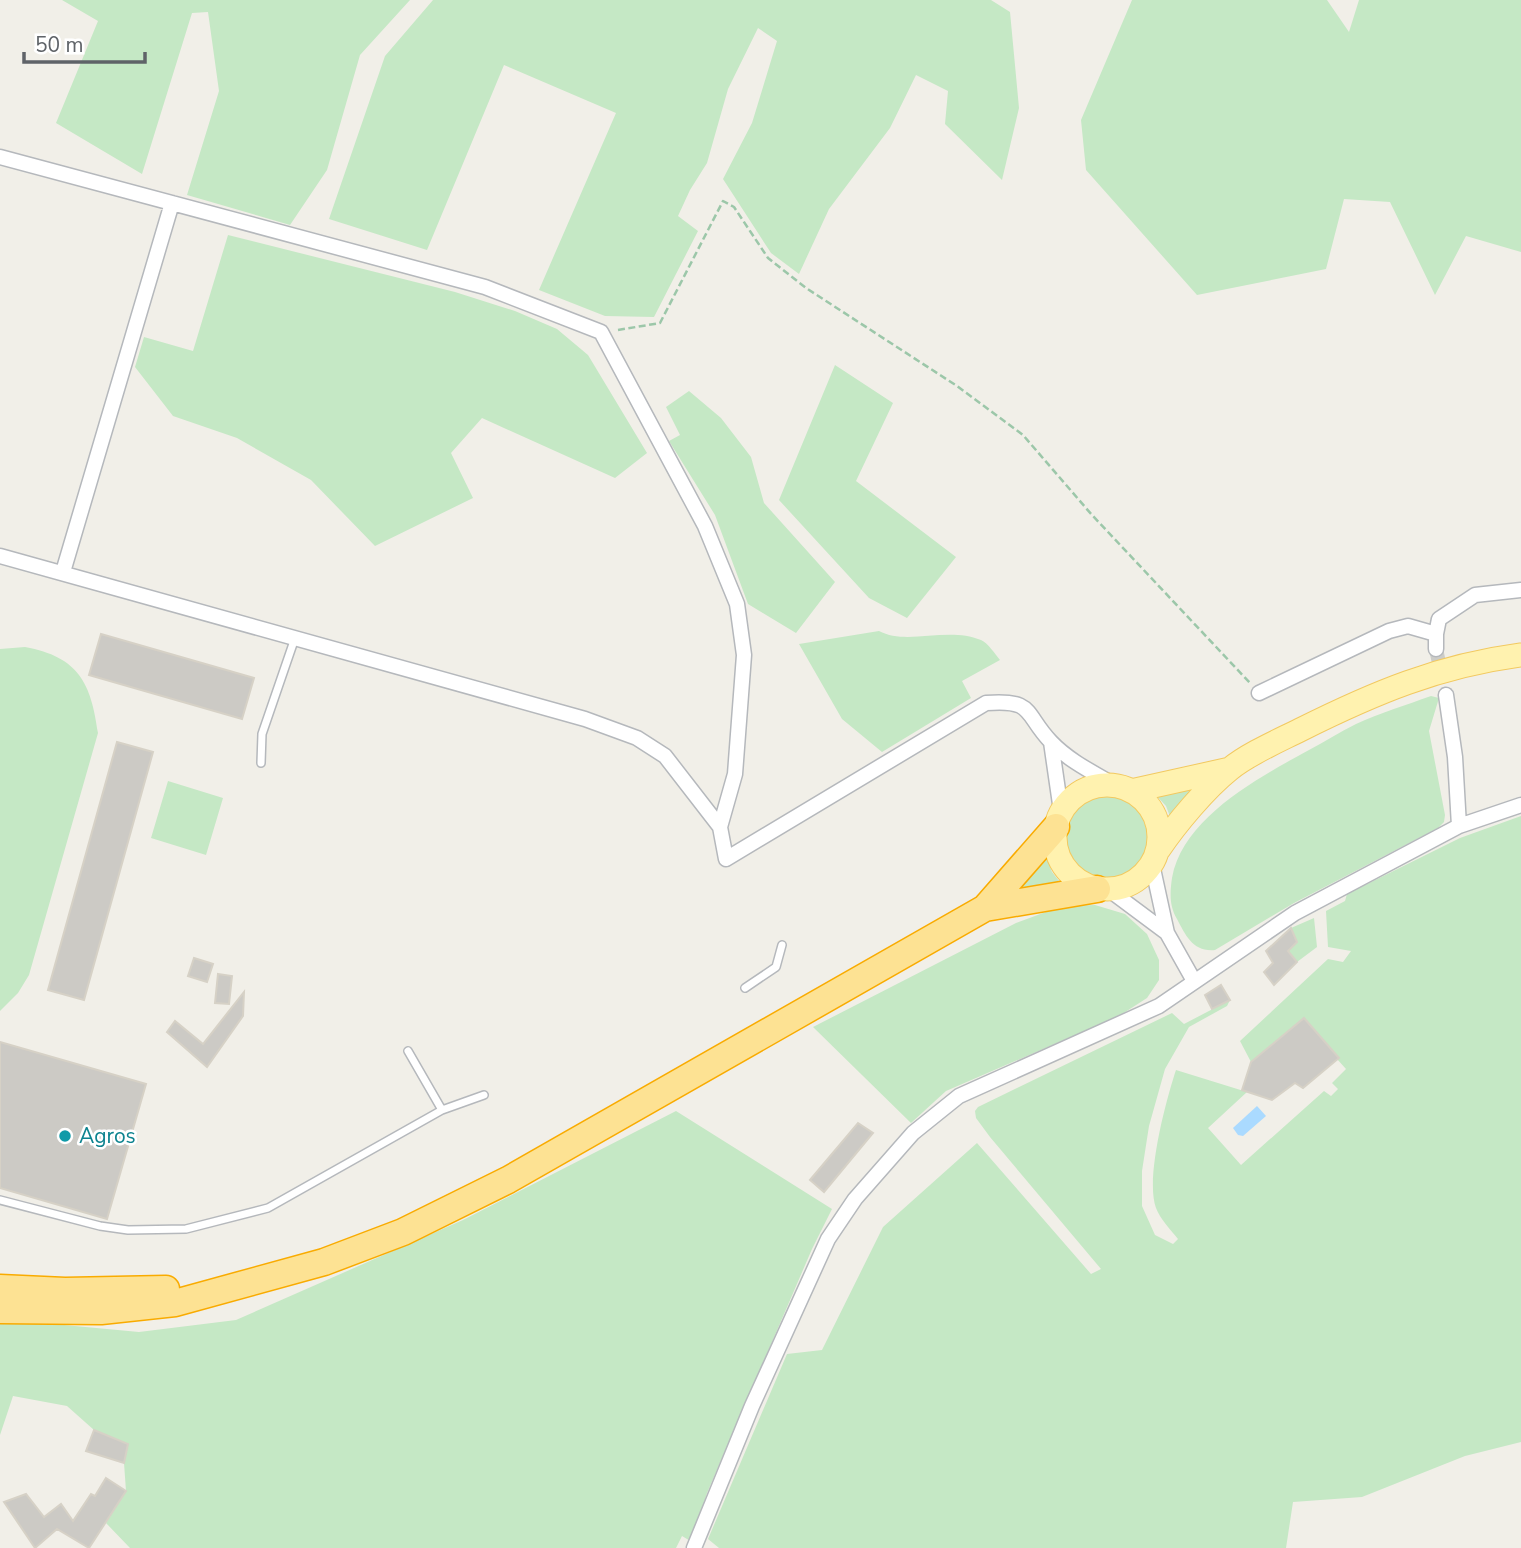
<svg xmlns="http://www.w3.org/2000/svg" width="1521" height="1548" font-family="'Nunito Sans',sans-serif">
<rect width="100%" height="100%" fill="#f1efe8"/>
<path fill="#c5e8c5" d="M 62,0 L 410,0 L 360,55 L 327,170 L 290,225 L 187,195 L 219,91 L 208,12 L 192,13 L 142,174 L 56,123 L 98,21 Z
M 433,0 L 991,0 L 1010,12 L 1019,108 L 1002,180 L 945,124 L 948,91 L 916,75 L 890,128 L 829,209 L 799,274 L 771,253 L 723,179 L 752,123 L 777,41 L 758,28 L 728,89 L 707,163 L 690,190 L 678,216 L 698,231 L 654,317 L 605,316 L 539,290 L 616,113 L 504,65 L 427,250 L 329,219 L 385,56 Z
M 1132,0 L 1327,0 L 1349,32 L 1359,0 L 1521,0 L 1521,252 L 1466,236 L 1435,295 L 1390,202 L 1344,199 L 1326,269 L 1197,295 L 1086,170 L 1081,120 Z
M 228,235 L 455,292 L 515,311 L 557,329 L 588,355 L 647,453 L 615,478 L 482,418 L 451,453 L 473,498 L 375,546 L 311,480 L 237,438 L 173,416 L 135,367 L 144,337 L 193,351 Z
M 835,365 L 893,403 L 856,481 L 956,557 L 907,618 L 869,598 L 779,500 Z
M 689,391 L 721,418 L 751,457 L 764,503 L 835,582 L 796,633 L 748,604 L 715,515 L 669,441 L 680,435 L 666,407 Z
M 879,631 C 907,646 947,626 981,640 C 988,643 995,654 1000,660 L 962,681 L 971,698 L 882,752 L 842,719 L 799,644 Z
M 25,647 C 79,657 91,683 98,733 L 29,975 L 18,993 L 0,1011 L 0,649 Z
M 1431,696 L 1439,698 L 1429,731 L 1445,815 L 1444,822 L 1438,828 L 1294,903 L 1215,950 C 1193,952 1186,936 1177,919 C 1169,906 1170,892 1172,878 C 1183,817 1260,777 1309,750 C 1324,742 1340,732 1356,724 C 1380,713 1406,705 1431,696 Z
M 168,781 L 223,798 L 206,855 L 151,838 Z
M 1205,781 L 1172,822 L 1166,806 L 1153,792 Z
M1065 837a41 41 0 1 1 82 0a41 41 0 1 1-82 0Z
M 1521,816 L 1521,1442 L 1465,1456 L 1362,1497 L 1293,1502 L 1286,1548 L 719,1548 L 708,1539 L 787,1354 L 822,1350 L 883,1227 L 977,1143 L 1091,1274 L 1101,1269 L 990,1137 L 976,1118 L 975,1111 L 978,1107 L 1172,1013 L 1184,1024 L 1230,1000 L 1227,1006 L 1189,1027 L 1165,1069 L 1149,1126 L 1142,1171 L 1142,1206 L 1155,1235 L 1173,1244 L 1178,1239 C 1171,1230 1160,1219 1156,1208 C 1145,1179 1166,1100 1176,1070 L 1247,1092 L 1208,1128 L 1241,1165 L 1324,1091 L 1331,1096 L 1338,1089 L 1332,1083 L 1346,1069 L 1337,1059 L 1338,1057 L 1304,1019 L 1251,1062 L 1240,1041 L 1328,959 L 1343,962 L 1351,951 L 1328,947 L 1326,911 L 1345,901 L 1347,894 L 1460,838 Z
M 1045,854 L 1052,872 L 1063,886 L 1006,903 Z
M 1095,905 L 1125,914 L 1147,934 L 1159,960 L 1159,980 L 1147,998 L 1119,1016 L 946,1091 L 911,1123 L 813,1027 L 1016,923 L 1062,906 Z
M 1314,918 L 1317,947 L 1297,962 L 1288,951 L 1297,942 L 1291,928 Z
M 676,1111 L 832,1209 L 812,1249 L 707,1493 L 692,1542 L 682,1536 L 676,1548 L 130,1548 L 106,1523 L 126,1491 L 124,1463 L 128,1444 L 94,1430 L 67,1406 L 13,1396 L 0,1435 L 0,1319 L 139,1332 L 236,1320 L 463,1220 Z"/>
<path fill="#aadaff" d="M 1257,1106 L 1266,1116 L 1243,1136 L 1238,1135 L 1233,1128 Z"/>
<path fill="#cccac5" stroke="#d6d1c6" stroke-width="2" d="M 101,634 L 254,678 L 242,719 L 89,675 Z
M 117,742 L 153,752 L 84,1000 L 48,990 Z
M 1291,928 L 1297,942 L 1288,951 L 1297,962 L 1274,985 L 1264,972 L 1273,963 L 1266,951 Z
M 194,958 L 213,964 L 207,982 L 188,976 Z
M 218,974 L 232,976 L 229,1004 L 215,1003 Z
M 1221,985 L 1230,1000 L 1212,1009 L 1205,995 Z
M 244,992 L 243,1016 L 207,1067 L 167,1032 L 175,1021 L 203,1044 Z
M 1304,1018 L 1339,1058 L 1303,1088 L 1295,1083 L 1272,1100 L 1242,1090 L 1251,1062 Z
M 0,1042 L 146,1084 L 107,1219 L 0,1188 Z
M 858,1123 L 873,1133 L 824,1192 L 810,1180 Z
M 94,1430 L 128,1444 L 124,1463 L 86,1451 Z
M 106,1478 L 126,1491 L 89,1548 L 57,1529 L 35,1548 L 4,1502 L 26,1494 L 44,1517 L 61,1504 L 73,1521 L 91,1494 L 95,1496 Z"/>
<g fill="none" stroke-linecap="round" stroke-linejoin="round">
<path stroke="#ccccc8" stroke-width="14" stroke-dasharray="14 7" stroke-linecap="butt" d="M 1436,649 L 1446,695"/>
<g stroke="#b5b8bc" stroke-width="10">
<path id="lane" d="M 261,763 L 262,734 L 295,638
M 745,988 L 776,967 L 782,945
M 408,1051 L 442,1110
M 0,1200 L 100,1226 L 128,1230 L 186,1229 L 268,1208 L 442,1110 L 484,1095"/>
</g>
<g stroke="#b5b8bc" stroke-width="17">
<path id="street" d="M 0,157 L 485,287 L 601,332 L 705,526 L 737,604 L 744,655 L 735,774 L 720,827
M 0,556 L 585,719 L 637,738 L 665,756 L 720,827 L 726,859 L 986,703 C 1035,699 1024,714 1051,742 C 1069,761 1094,773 1116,786
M 63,572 L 172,203
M 1436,649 L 1436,634 L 1439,619 L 1475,595 L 1521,590
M 1259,693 L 1389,631 L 1408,626 L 1436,634
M 1446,695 L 1455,757 L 1459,826
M 1051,742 L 1061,811
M 1152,864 L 1167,933 L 1194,981
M 1108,889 L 1167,933
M 694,1548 L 752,1406 L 828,1239 L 855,1199 L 913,1133 L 959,1096 L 1159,1006 L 1295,913 L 1459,826 L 1521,805"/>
</g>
<g stroke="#f2c960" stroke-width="25">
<path id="primary" d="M1055 837a52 52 0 1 1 104 0a52 52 0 1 1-104 0Z
M 1131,791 L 1230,769
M 1159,849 C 1176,824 1205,789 1230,769 C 1248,754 1278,741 1300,730 C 1374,693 1438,666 1521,655"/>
</g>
<g stroke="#f9ab00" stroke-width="29">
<path id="highway" d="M 985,908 L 1097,889
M 0,1288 L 65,1291 L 166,1289
M 0,1310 L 101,1311 L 175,1303 L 324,1262 L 403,1232 L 508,1180 L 985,908 L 1056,827"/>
</g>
<path stroke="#9cc7a9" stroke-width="2.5" stroke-dasharray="7 3.5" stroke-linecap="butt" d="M 618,330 L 660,323 L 723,201 L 734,207 L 768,258 L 806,288 L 957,386 L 1023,435 L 1092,515 L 1250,683"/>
<use href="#lane" stroke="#fff" stroke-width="7"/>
<use href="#street" stroke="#fff" stroke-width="14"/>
<use href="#primary" stroke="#fff2af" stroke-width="23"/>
<use href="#highway" stroke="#fde293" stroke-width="26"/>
</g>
<circle fill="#0f9aa8" stroke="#fff" stroke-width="2.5" cx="65" cy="1136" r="7"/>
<g text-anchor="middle" stroke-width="5" stroke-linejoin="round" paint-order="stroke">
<g font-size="21" fill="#0d838f" stroke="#fff" text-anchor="start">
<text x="79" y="1143">Agros</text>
</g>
</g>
<path d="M24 52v10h121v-10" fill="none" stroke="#5f6368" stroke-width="3.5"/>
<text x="35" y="52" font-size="21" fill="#5f6368" stroke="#ffffff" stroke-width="5" paint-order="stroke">50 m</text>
</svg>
